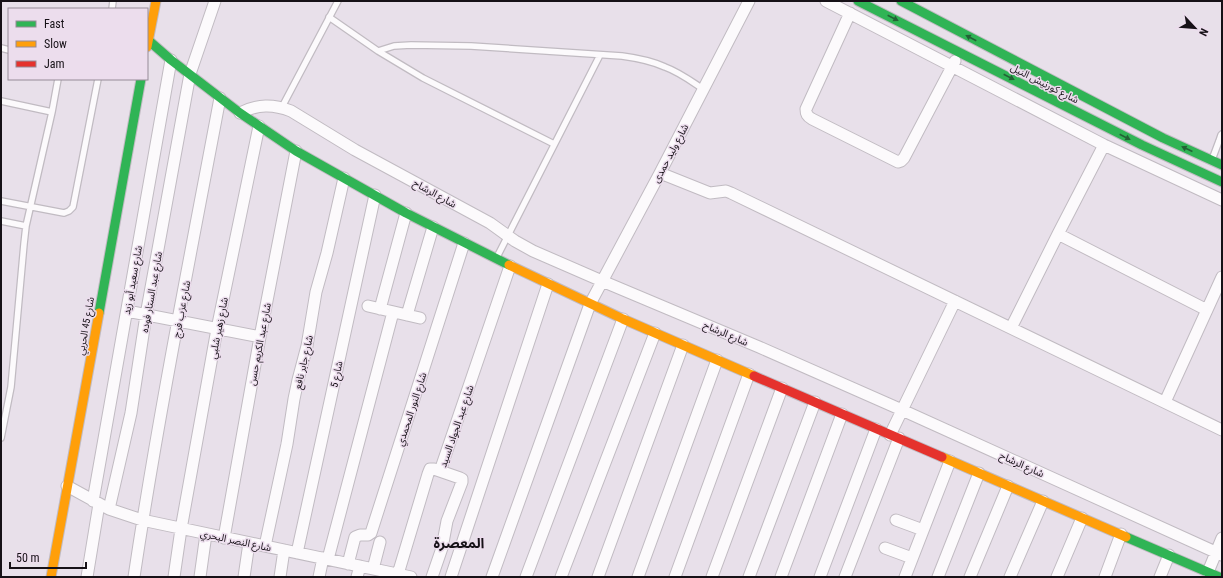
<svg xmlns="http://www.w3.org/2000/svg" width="1223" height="578" font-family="'Roboto Condensed','Noto Sans Arabic',sans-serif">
<rect width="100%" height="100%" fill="#e8e0ea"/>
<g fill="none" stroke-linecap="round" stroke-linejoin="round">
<g stroke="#c1bbc2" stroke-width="8">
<path id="lane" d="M 112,9 L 113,1
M 329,17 L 378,51 L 423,78 L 554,144
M 1,48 L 9,50
M 378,51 L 394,46 L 411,45 L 471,46 L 622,56 C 637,58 652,61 665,67 C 679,72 691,81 703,89
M 1,101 L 52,112
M 282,107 L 338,1
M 1213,157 L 1219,141 L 1221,135 L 1222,134
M 1,201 L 64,213 L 69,211 L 73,207 L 98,79
M 1,221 L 26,226 L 52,112 L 58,79
M 497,257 L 600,55
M 1,438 L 11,387 L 24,244 L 26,226"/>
</g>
<g stroke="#c1bbc2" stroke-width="13">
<path id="street" d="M 826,1 L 1104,145 L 1222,200
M 850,13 L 806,109 C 806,114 807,116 812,119 L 898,162 L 901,161 L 904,158 L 955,61
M 240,113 C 258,104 273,104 291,111 L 355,150 L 490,223 L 515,241 L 533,251 L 602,281 L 759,347 L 902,410 L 1222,555
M 660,173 L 710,193 L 726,191 L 731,193 L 1222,430
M 1058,234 L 1207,310
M 368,306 L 420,318
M 380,309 L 406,213
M 127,311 L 260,337
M 407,315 L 433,227
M 1011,328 L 1058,234 L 1104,145
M 1165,402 L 1222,277
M 890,435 L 955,301
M 440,471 L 510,266
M 67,486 L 109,509 L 142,520 L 411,577
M 93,501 L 171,60
M 109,509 L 131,413 L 146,315 L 190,74 L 215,1
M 896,520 L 923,530
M 224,538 L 260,337 L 296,151
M 265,546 L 287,444 L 294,399 L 298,380 L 307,346 L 316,292 L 327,253 L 344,178
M 885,548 L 912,558
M 297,553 L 375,195
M 328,559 L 393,312
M 348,564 L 355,537 L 360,535 L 368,535 L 371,533 L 464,243
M 373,569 L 380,542
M 1208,572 L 1222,538
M 398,574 L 428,474 L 430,469 L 434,469 L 460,478 L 462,479 L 462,482 L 447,521 L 442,548 L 432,577
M 87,577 L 99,504
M 134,577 C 158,417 190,257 220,98
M 174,577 L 181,529 L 217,329 L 259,126
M 200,577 L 206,534
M 244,577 L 249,543
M 280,577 L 284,550
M 319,577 L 323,558
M 357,577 L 360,566
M 451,577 L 548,284
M 492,577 L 590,304 L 660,173 L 749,1
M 526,577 L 623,319
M 561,577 L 655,333
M 598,577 L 683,345
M 638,577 L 717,360
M 675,577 L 749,374
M 712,577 L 782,388
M 749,577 L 815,402
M 781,577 L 842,414
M 820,577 L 876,429
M 845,577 L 899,438
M 905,577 L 950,461
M 938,577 L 979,473
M 970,577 L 1008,486
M 1010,577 L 1043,501
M 1057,577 L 1082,518
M 1105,577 L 1121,534
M 1160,577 L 1169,555"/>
</g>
<g stroke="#c1bbc2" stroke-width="11">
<path id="fast" d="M 858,1 L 1142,145 L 1222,182
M 901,1 L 1163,138 L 1222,165
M 148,40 L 171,60 L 240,113 L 296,151 L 406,213 L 509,265
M 99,313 L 141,79
M 1126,537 L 1219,577"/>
</g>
<g stroke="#c1bbc2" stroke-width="11">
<path id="slow" d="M 147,47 L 156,1
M 509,265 L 623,319 L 754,376
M 942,457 L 1126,537
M 51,577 L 99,313"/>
</g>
<g stroke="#c1bbc2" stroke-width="11">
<path id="jam" d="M 754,376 L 942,457"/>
</g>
<use href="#lane" stroke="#fcfafc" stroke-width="5.5"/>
<use href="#street" stroke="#fcfafc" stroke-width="11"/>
<use href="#fast" stroke="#30b455" stroke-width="9"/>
<use href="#slow" stroke="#ff9f0a" stroke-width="9"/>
<use href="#jam" stroke="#e5322d" stroke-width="9"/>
</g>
<defs><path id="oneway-solid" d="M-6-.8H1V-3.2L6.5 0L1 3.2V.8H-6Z"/></defs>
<g fill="#236236">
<use href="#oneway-solid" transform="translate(893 18) rotate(27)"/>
<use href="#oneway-solid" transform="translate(971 38) rotate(-152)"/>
<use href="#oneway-solid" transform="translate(1009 77) rotate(27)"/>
<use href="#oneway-solid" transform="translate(1125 137) rotate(27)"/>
<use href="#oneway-solid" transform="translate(1187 149) rotate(-155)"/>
</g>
<g text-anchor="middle" stroke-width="3" stroke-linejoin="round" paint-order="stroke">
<g font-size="10" fill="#161117" stroke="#ecdded">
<text transform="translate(1045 83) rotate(27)" y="4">شارع كورنيش النيل</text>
<text transform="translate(670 153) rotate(-62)" y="4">شارع وليد حمدى</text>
<text transform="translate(435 193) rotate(29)" y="4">شارع الرشاح</text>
<text transform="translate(132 280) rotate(-80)" y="4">شارع سعيد أبو زيد</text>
<text transform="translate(151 292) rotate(-80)" y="4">شارع عبد الستار فوده</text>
<text transform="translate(181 309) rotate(-79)" y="4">شارع عزب فرج</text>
<text transform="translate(85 326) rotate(-80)" y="4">شارع 45 الحربي</text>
<text transform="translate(218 328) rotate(-79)" y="4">شارع زهير شلبي</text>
<text transform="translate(726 333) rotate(23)" y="4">شارع الرشاح</text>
<text transform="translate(259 344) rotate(-79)" y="4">شارع عبد الكريم حسن</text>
<text transform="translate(303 362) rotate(-77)" y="4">شارع جابر نافع</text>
<text transform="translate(336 374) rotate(-78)" y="4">شارع 5</text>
<text transform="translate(411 409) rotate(-72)" y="4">شارع النور المحمدي</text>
<text transform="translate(456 426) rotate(-71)" y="4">شارع عبد الجواد السيد</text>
<text transform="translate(1022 464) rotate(24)" y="4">شارع الرشاح</text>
<text transform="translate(236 540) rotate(12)" y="4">شارع النصر البحري</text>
</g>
<g font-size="14" font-weight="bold" fill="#161117" stroke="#ecdded">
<text x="459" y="548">المعصرة</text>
</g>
</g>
<rect width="1223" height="578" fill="none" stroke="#161117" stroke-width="4"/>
<rect x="8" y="8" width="140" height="72" fill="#ecdded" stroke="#968b97"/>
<rect x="16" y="21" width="20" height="6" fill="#30b455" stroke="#968b97"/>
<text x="44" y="28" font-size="12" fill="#161117">Fast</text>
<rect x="16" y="41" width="20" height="6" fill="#ff9f0a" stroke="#968b97"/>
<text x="44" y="48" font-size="12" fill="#161117">Slow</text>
<rect x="16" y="61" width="20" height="6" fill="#e5322d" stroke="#968b97"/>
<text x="44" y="68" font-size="12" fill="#161117">Jam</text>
<g transform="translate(1195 28) rotate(116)" stroke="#ecdded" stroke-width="3" paint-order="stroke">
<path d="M0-3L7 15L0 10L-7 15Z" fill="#161117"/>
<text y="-6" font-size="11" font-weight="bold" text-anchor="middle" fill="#161117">N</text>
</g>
<path d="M10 562v6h76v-6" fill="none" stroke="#161117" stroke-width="2"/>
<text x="16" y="562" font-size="12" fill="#161117" stroke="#ecdded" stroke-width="3" paint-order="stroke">50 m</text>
</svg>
